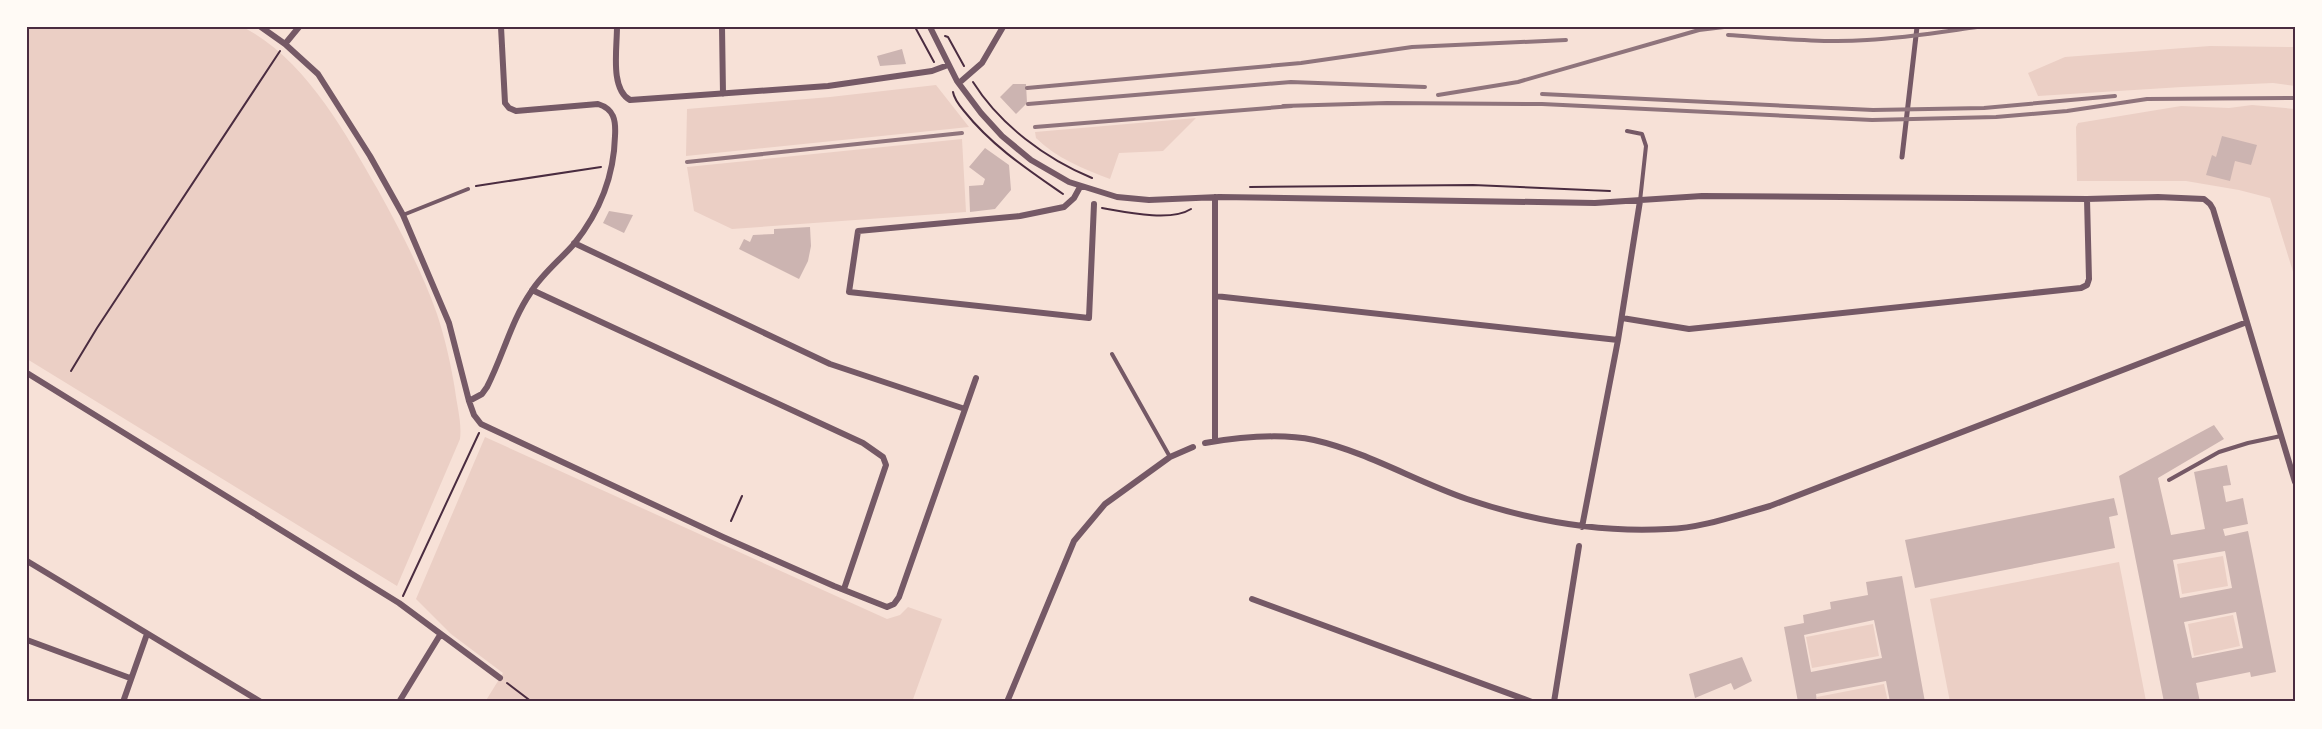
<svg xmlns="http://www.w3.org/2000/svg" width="2322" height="729" font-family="Barlow,sans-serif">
<rect width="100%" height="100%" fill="#f7e1d7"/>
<path fill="#ebcfc5" d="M 243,27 C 306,60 344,131 378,190 C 400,230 422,271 437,314 C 445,338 451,365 455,390 C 457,406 462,423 460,439 L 397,586 L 27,359 L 27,28 Z
M 2210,46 L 2295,47 L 2295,86 L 2273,83 L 2182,87 L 2038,96 L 2028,73 L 2065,57 Z
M 936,85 L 969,127 L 686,156 L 687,109 L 830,97 Z
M 2252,105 L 2295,109 L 2295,278 L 2270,198 L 2239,190 L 2186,181 L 2077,181 L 2076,127 L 2078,123 L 2181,106 L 2229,108 Z
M 1196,118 L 1163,151 L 1119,153 L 1110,179 C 1084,169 1056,158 1036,138 L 1035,132 Z
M 962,139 L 966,212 L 732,229 L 694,211 L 687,167 Z
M 485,437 L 887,619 L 900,615 L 908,607 L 942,619 L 912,702 L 485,702 L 503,673 L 451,634 L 416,599 Z
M 2223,556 L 2228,586 L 2182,594 L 2177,564 Z
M 2119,562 L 2146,701 L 1950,702 L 1930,599 Z
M 2233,615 L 2240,646 L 2194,656 L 2188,624 Z
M 1873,624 L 1879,656 L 1812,668 L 1806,637 Z
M 1884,684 L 1888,702 L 1818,702 L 1817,697 Z"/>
<path fill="#ccb4b1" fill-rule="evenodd" d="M 902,49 L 906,64 L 880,66 L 877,56 Z
M 1013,84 L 1026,84 L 1027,103 L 1016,114 L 1000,97 Z
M 2222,136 L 2257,145 L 2251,165 L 2235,161 L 2230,181 L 2206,175 L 2212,155 L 2216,157 Z
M 985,148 L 1009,165 L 1011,190 L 995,209 L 970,212 L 969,186 L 983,185 L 985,179 L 969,167 Z
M 609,211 L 633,215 L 624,233 L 603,223 Z
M 810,227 L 811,246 L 808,261 L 799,279 L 739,249 L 744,239 L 750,242 L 753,235 L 774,234 L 774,229 Z
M 2214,425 L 2224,439 L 2158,478 L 2171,535 L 2205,529 L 2194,472 L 2227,465 L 2231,485 L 2223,486 L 2226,502 L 2243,498 L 2248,524 L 2223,529 L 2225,536 L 2248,531 L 2276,672 L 2251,677 L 2250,672 L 2196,683 L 2200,702 L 2164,702 L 2119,476 ZM 2225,551 L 2232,588 L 2180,598 L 2173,560 ZM 2236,612 L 2243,648 L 2192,658 L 2184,622 Z
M 2114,498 L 2118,515 L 2109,517 L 2115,548 L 1915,588 L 1905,540 Z
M 1902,576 L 1925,702 L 1890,702 L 1886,681 L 1816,694 L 1817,702 L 1798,702 L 1784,627 L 1804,623 L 1803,615 L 1831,609 L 1830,602 L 1868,595 L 1866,582 ZM 1874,620 L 1882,658 L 1811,672 L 1804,635 Z
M 1742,657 L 1752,681 L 1734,690 L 1731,683 L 1695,698 L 1689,674 Z"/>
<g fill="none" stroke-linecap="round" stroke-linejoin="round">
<path stroke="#4a2c40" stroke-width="2" d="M 915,27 L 934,62
M 945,36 L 948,37 L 964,66
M 973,82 C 1000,125 1046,159 1092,178
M 953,92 C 954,99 959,105 964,111 C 992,146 1027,169 1063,194
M 476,186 L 601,167
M 1250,187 L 1473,185 L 1610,191
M 1102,208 C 1125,212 1171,222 1191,209
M 71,371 L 97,328 L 280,51
M 731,521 L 742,496
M 403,596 L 479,433
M 507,683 L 532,702"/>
<path stroke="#755966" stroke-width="4" d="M 1627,131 L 1642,134 L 1646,146 L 1640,201
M 403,215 L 468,189
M 1112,354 L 1170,457
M 2169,480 L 2219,452 L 2248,443 L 2281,436"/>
<path stroke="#755966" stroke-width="5" d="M 1902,157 L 1917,27"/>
<path stroke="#755966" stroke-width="6" d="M 261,27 L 285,44 L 318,74 L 370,156 L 403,215 L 449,323 L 469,401 L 474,415 L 481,424 L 723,537 L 834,586 L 887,607 L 894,604 L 899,597 L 976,378
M 617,27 C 617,49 610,89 630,100 L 828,86 L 932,71 L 948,65
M 722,27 L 723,94
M 930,27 L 957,81 L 981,113 L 1002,136 L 1031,160 L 1069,182 L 1117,197 L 1149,200 L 1219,197 L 1595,203 L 1702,196 L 2087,199 L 2158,197 L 2204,199 L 2210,204 L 2213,209 L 2295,482
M 285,44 L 299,27
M 959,83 L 982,63 L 1003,27
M 1080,187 L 1074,198 L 1064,207 L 1020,216 L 858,231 L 849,292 L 1089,318 L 1094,204
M 1215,197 L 1215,441
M 574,243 L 830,364 L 965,409
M 532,290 L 863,443 L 883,457 L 886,465 L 844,589
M 1215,296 L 1618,340
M 1622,318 L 1689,329 L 2081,288 L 2087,285 L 2089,279 L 2087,199
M 27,373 L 399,603 L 500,678
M 469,401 L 482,394 L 487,387 C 503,356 511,321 531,292 C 542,274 560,260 574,244 C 599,213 614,176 615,136 C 616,120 614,109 598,104 L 516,111 L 509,108 L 505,103 L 501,27
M 1205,443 C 1240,437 1280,433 1314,440 C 1367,452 1415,481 1467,499 C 1532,521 1599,533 1668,529 C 1702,528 1737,515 1770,506 L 2247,322
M 1582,527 L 1618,340 L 1640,201
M 27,561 L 261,702
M 1252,599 L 1532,702
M 27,640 L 130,678
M 123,702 L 147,634
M 399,702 L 440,635
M 1007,702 L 1074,541 L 1105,504 L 1170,457 L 1193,447
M 1554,702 L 1579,546"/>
<path stroke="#8f747c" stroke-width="4" d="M 1728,35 C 1774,38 1821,43 1867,40 C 1904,38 1941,32 1977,27
M 1027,88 L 1301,63 L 1412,47 L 1566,40
M 1542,94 L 1873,110 L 1984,108 L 2115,96
M 1438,95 L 1518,82 L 1699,30 L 1724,27
M 1028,104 L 1291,82 L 1425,87
M 1283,106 L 1387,103 L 1542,104 L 1872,120 L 1996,117 L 2067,111 L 2147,99 L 2295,98
M 1035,127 L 1292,106
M 687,162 L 962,133"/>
</g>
<rect width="2322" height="729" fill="none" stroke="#fffaf5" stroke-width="57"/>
<rect x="28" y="28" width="2266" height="672" fill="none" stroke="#4a2c40" stroke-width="2"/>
</svg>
